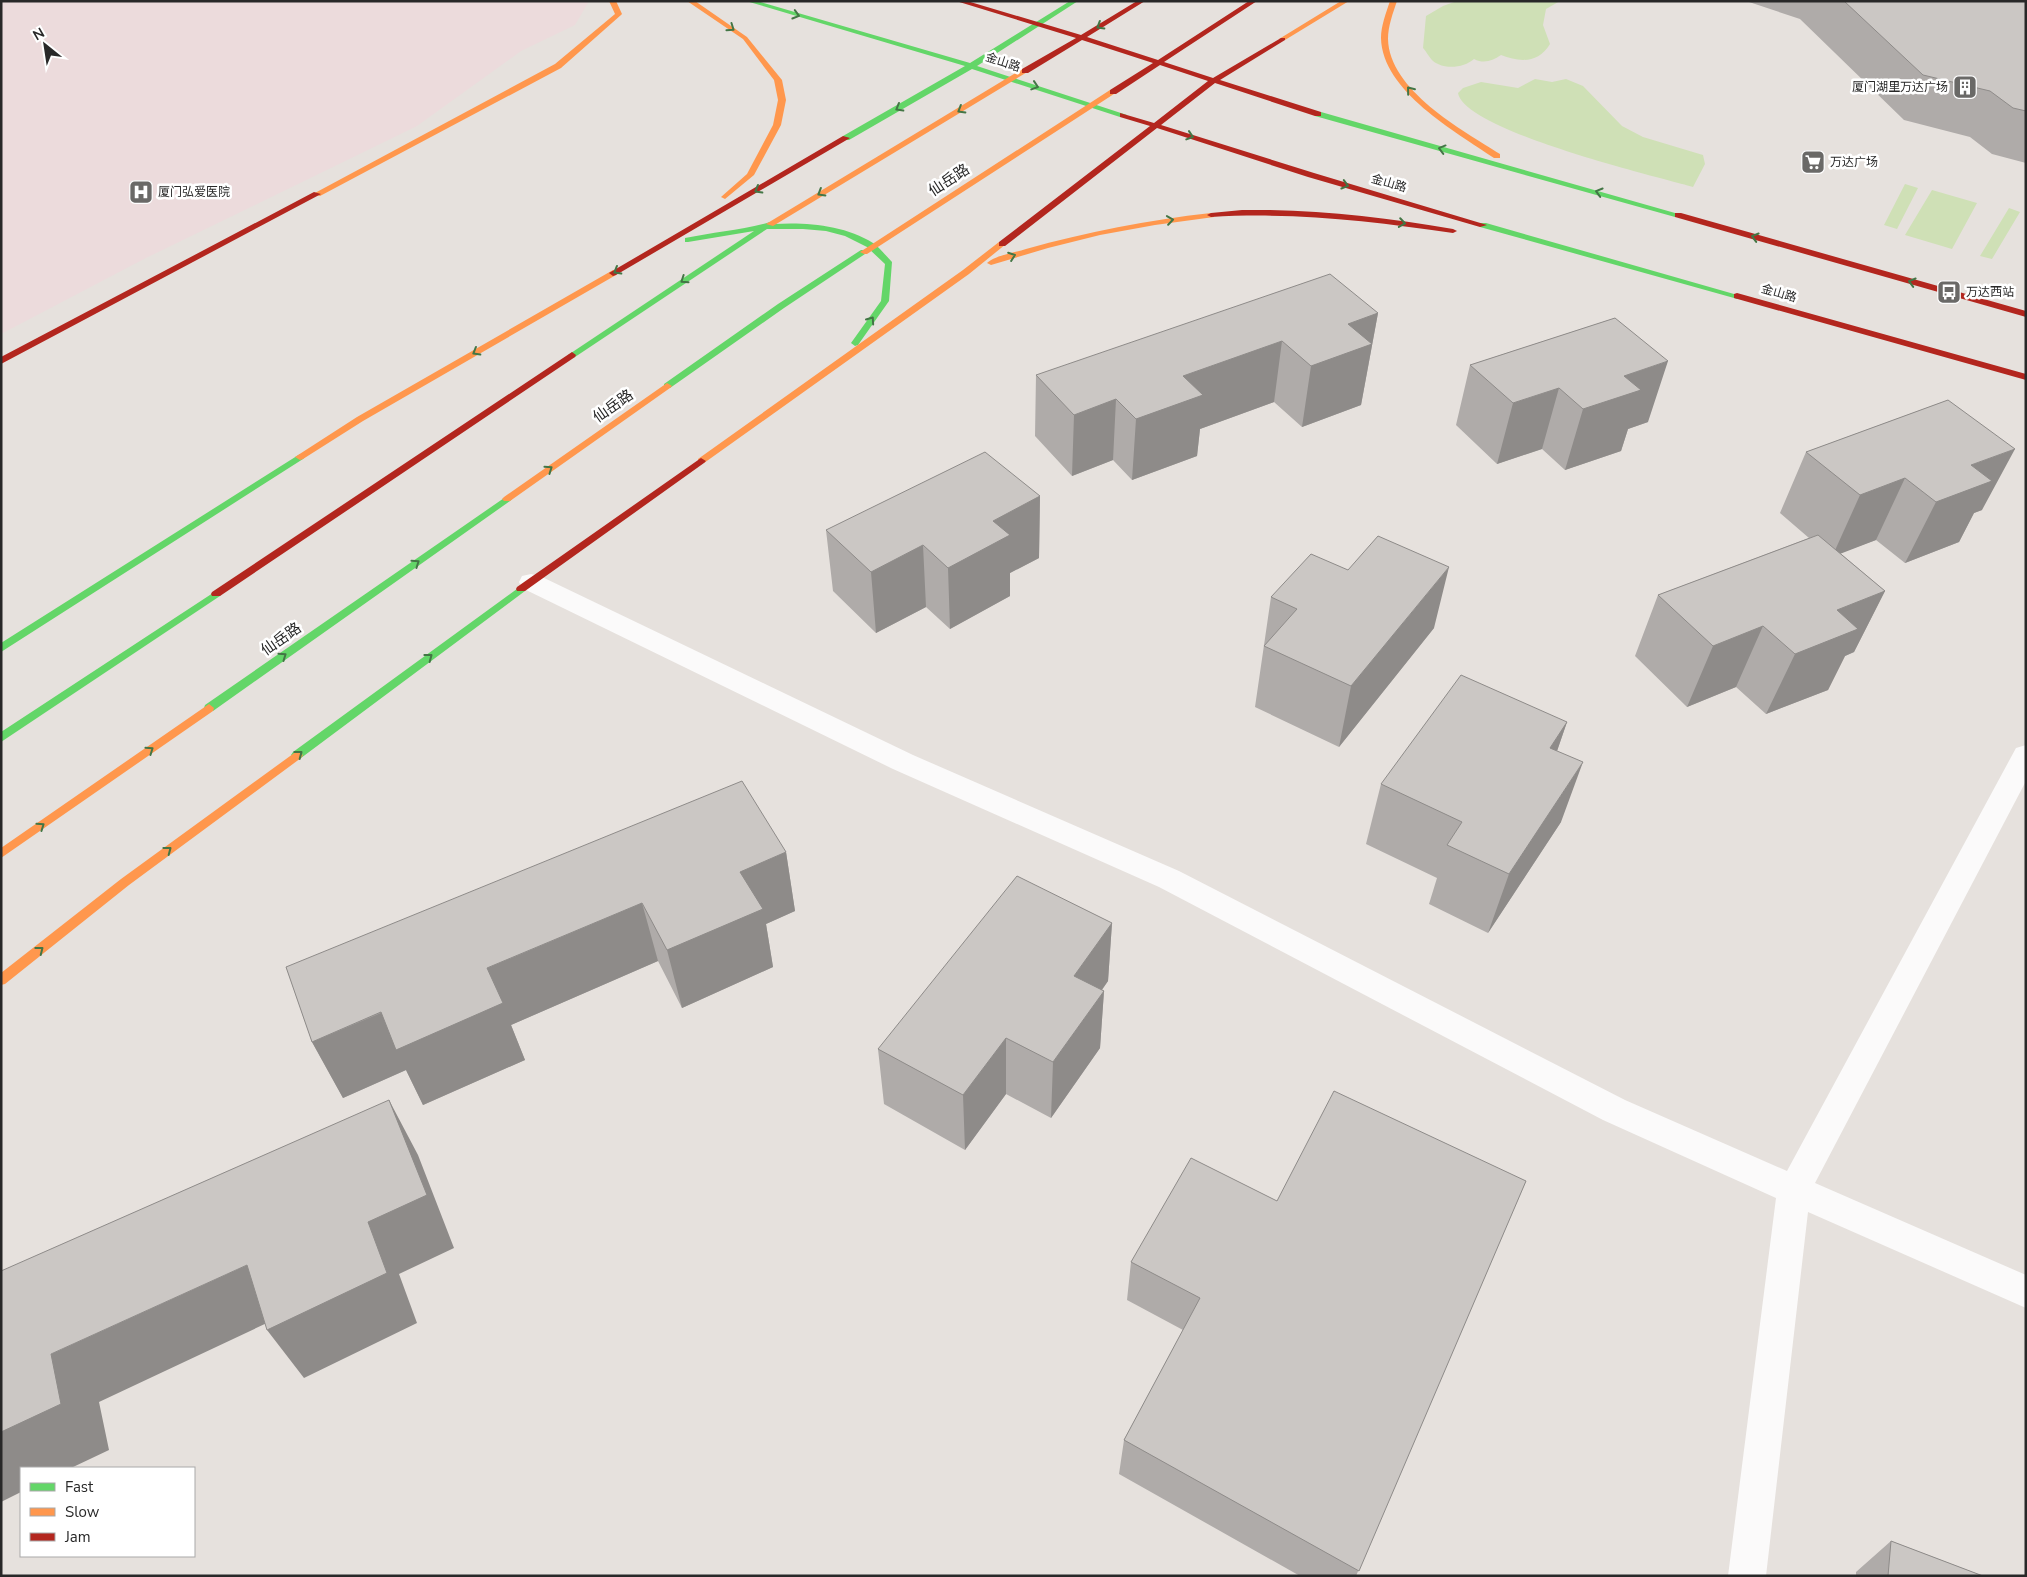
<svg xmlns="http://www.w3.org/2000/svg" width="2027" height="1577" font-family="'Nunito Sans','Noto Sans SC',sans-serif">
<rect width="100%" height="100%" fill="#e6e1dd"/>
<path fill="#ecdbdc" d="M 1,1 L 589,1 L 575,25 L 521,51 L 417,126 L 144,259 L 1,334 Z"/>
<path fill="#cfe0b6" d="M 1457,1 L 1560,1 L 1546,9 L 1543,25 L 1550,44 C 1538,64 1519,62 1501,55 C 1492,61 1484,64 1474,59 C 1464,68 1444,70 1433,61 C 1429,57 1426,51 1423,48 L 1426,16 L 1443,6 Z
M 1535,79 L 1552,82 L 1566,79 L 1583,86 L 1622,126 L 1643,137 L 1703,155 L 1705,164 L 1693,187 C 1654,176 1465,131 1458,93 L 1463,88 L 1481,82 L 1518,88 Z
M 1905,184 L 1918,188 L 1897,229 L 1884,225 Z
M 1932,190 L 1977,203 L 1952,249 L 1905,235 Z
M 2009,208 L 2020,212 L 1992,259 L 1980,256 Z"/>
<g fill="none" stroke-linecap="round" stroke-linejoin="round">
<path fill="#fbfafa" fill-rule="evenodd" d="M 531,574 L 540,576 L 913,755 L 1179,871 L 1625,1100 L 1787,1171 L 2016,748 L 2026,745 L 2026,781 L 1815,1183 L 2026,1275 L 2026,1308 L 1808,1212 L 1766,1576 L 1728,1576 L 1776,1198 L 1603,1120 L 1159,887 L 893,769 L 522,588 L 519,582 L 522,576 Z"/>
<path fill="#63d668" fill-rule="evenodd" d="M 746,1 L 757,1 L 970,63 L 1070,1 L 1078,1 L 977,66 L 1127,115 L 1120,117 L 972,69 L 849,140 L 843,140 L 843,136 L 965,66 Z
M 1315,112 L 1321,112 L 1682,215 L 1675,217 L 1315,116 Z
M 770,222 L 774,224 C 806,222 845,225 873,243 C 880,248 886,256 892,262 L 889,301 L 858,345 L 855,346 L 851,343 L 881,301 L 885,264 L 867,247 L 845,236 L 826,231 L 803,229 L 767,229 L 575,357 L 572,358 L 568,355 L 754,231 L 688,242 L 685,242 L 685,238 C 713,232 743,230 770,222 Z
M 1480,223 L 1486,223 L 1741,296 L 1737,299 L 1734,298 L 1480,227 Z
M 861,250 L 864,250 L 868,252 L 784,308 L 670,388 L 664,388 L 664,384 L 778,304 Z
M 300,454 L 305,457 L 303,459 L 1,652 L 1,643 Z
M 507,496 L 512,499 L 510,501 L 213,711 L 205,711 L 204,708 L 205,705 Z
M 521,586 L 525,587 L 526,589 L 525,591 L 301,758 L 293,758 L 291,755 L 293,752 Z
M 216,591 L 220,592 L 221,594 L 220,596 L 1,742 L 1,732 Z"/>
<path fill="#ff974d" fill-rule="evenodd" d="M 609,1 L 616,1 L 622,14 L 621,15 L 561,68 L 320,196 L 313,194 L 555,64 L 615,14 Z
M 687,1 L 695,1 L 747,37 L 782,80 L 786,100 L 781,125 L 754,175 L 725,199 L 721,197 L 747,174 L 773,125 L 778,100 L 774,80 L 743,39 Z
M 1341,1 L 1349,1 L 1285,40 L 1279,39 Z
M 1390,1 L 1397,1 C 1393,13 1388,26 1388,39 C 1389,90 1462,130 1500,154 L 1500,158 L 1494,158 C 1456,132 1382,91 1381,38 C 1381,26 1386,13 1390,1 Z
M 1022,69 L 1029,71 L 773,226 L 766,224 Z
M 1110,90 L 1117,92 L 867,254 L 864,254 L 860,252 Z
M 1211,213 L 1214,213 L 1214,217 L 1155,225 L 1100,235 L 1048,248 L 991,265 L 987,263 C 996,255 1014,253 1026,249 C 1087,232 1148,220 1211,213 Z
M 999,242 L 1006,244 L 969,274 L 704,463 L 698,463 L 698,459 L 963,270 Z
M 613,270 L 617,273 L 616,275 L 363,421 L 303,459 L 300,460 L 295,457 L 357,417 Z
M 667,383 L 672,386 L 670,388 L 510,501 L 504,501 L 502,499 L 504,497 Z
M 209,704 L 214,708 L 213,711 L 1,858 L 1,848 Z
M 297,751 L 303,755 L 301,758 L 129,885 L 5,984 L 1,985 L 1,973 L 121,879 Z"/>
<path fill="#b3261e" fill-rule="evenodd" d="M 956,1 L 967,1 L 1081,35 L 1137,1 L 1145,1 L 1087,37 L 1158,60 L 1249,1 L 1257,1 L 1164,62 L 1213,78 L 1281,38 L 1285,38 L 1285,40 L 1220,80 L 1321,112 L 1321,116 L 1315,116 L 1215,83 L 1161,125 L 1314,173 L 1487,225 L 1480,227 L 1308,177 L 1157,128 L 1005,246 L 999,246 L 999,242 L 1150,126 L 1120,117 L 1120,113 L 1154,123 L 1208,81 L 1160,65 L 1116,94 L 1110,94 L 1110,90 L 1153,63 L 1082,40 L 1028,73 L 1022,73 L 1022,69 L 1076,38 Z
M 843,136 L 850,138 L 616,275 L 613,276 L 609,273 Z
M 314,192 L 321,194 L 1,364 L 1,357 Z
M 1242,210 C 1313,209 1383,217 1453,229 L 1457,231 L 1453,233 C 1372,221 1293,212 1211,217 L 1207,215 L 1211,213 Z
M 1675,213 L 1681,213 L 2026,311 L 2026,317 L 1675,217 Z
M 1737,293 L 2026,374 L 2026,380 L 1734,298 L 1734,294 Z
M 572,352 L 576,355 L 575,357 L 220,596 L 212,596 L 211,594 L 212,592 Z
M 701,458 L 706,461 L 704,463 L 525,591 L 517,591 L 516,589 L 517,587 Z"/>
</g>
<path fill="#afaba9" d="M 1746,1 L 2026,1 L 2026,163 L 1992,154 L 1970,137 L 1904,120 L 1800,19 Z
M 1378,313 L 1361,405 L 1302,427 L 1274,402 L 1200,429 L 1197,456 L 1132,480 L 1113,460 L 1072,476 L 1035,436 L 1036,375 Z
M 1615,318 L 1648,422 L 1628,429 L 1621,451 L 1565,470 L 1542,449 L 1497,464 L 1456,425 L 1470,365 Z
M 1948,400 L 1982,510 L 1974,513 L 1959,542 L 1905,563 L 1876,540 L 1840,553 L 1885,591 L 1854,652 L 1845,656 L 1828,690 L 1766,714 L 1736,687 L 1687,707 L 1635,656 L 1658,595 L 1809,538 L 1780,513 L 1806,452 Z
M 1040,496 L 1039,558 L 1010,573 L 1010,596 L 950,629 L 926,607 L 876,633 L 833,591 L 826,530 Z
M 1271,597 L 1434,628 L 1339,747 L 1255,707 Z
M 1567,722 L 1557,751 L 1561,822 L 1488,933 L 1429,904 L 1437,878 L 1366,844 L 1381,784 Z
M 786,852 L 795,911 L 766,924 L 773,967 L 682,1008 L 658,961 L 511,1025 L 525,1060 L 423,1105 L 406,1070 L 343,1098 L 312,1042 L 286,967 Z
M 1112,923 L 1108,981 L 1102,990 L 1104,991 L 1100,1048 L 1051,1118 L 1006,1094 L 965,1150 L 884,1104 L 878,1049 Z
M 1526,1181 L 1356,1576 L 1300,1576 L 1119,1474 L 1124,1440 L 1183,1330 L 1127,1300 L 1131,1262 Z
M 1891,1541 L 1983,1576 L 1856,1576 L 1856,1572 Z"/>
<path fill="#8e8b89" d="M 1378,313 L 1361,405 L 1302,427 L 1311,366 L 1348,324 Z
M 1282,341 L 1274,402 L 1200,429 L 1197,456 L 1132,480 L 1136,419 L 1183,376 Z
M 1668,361 L 1648,422 L 1628,429 L 1621,451 L 1565,470 L 1583,409 L 1624,376 Z
M 1559,388 L 1542,449 L 1497,464 L 1513,403 Z
M 1116,399 L 1113,460 L 1072,476 L 1074,415 Z
M 2015,449 L 1982,510 L 1974,513 L 1959,542 L 1905,563 L 1936,502 L 1971,465 Z
M 1905,478 L 1876,540 L 1832,557 L 1860,495 Z
M 1040,496 L 1039,558 L 1010,573 L 1010,596 L 950,629 L 948,568 L 993,521 Z
M 923,545 L 926,607 L 876,633 L 871,572 Z
M 1449,567 L 1434,628 L 1339,747 L 1351,686 Z
M 1885,591 L 1854,652 L 1845,656 L 1828,690 L 1766,714 L 1795,654 L 1837,610 Z
M 1763,626 L 1736,687 L 1687,707 L 1713,646 Z
M 1567,722 L 1546,783 L 1550,748 Z
M 1583,762 L 1561,822 L 1488,933 L 1509,874 Z
M 786,852 L 795,911 L 766,924 L 773,967 L 682,1008 L 667,950 L 740,872 Z
M 642,903 L 658,961 L 511,1025 L 525,1060 L 423,1105 L 406,1070 L 343,1098 L 312,1042 Z
M 1112,923 L 1108,981 L 1071,1033 L 1074,976 Z
M 1104,991 L 1100,1048 L 1051,1118 L 1053,1062 Z
M 1006,1038 L 1006,1094 L 965,1150 L 963,1095 Z
M 389,1100 L 418,1155 L 454,1248 L 399,1274 L 417,1323 L 304,1378 L 267,1330 L 368,1222 Z
M 247,1265 L 284,1315 L 99,1402 L 109,1450 L 71,1468 L 21,1468 L 21,1492 L 1,1502 L 1,1432 L 51,1354 Z"/>
<path fill="#cbc7c4" stroke="#8e8b89" d="M 1844,1 L 2026,1 L 2026,111 L 2013,108 L 1990,91 L 1923,75 Z
M 1330,274 L 1378,313 L 1348,324 L 1372,344 L 1311,366 L 1282,341 L 1183,376 L 1203,395 L 1136,419 L 1116,399 L 1074,415 L 1036,375 Z
M 1615,318 L 1668,361 L 1624,376 L 1641,390 L 1583,409 L 1559,388 L 1513,403 L 1470,365 Z
M 1948,400 L 2015,449 L 1971,465 L 1992,481 L 1936,502 L 1905,478 L 1860,495 L 1806,452 Z
M 985,452 L 1040,496 L 993,521 L 1010,535 L 948,568 L 923,545 L 871,572 L 826,530 Z
M 1818,535 L 1885,591 L 1837,610 L 1858,629 L 1795,654 L 1763,626 L 1713,646 L 1658,595 Z
M 1378,536 L 1449,567 L 1351,686 L 1264,646 L 1297,609 L 1271,597 L 1311,554 L 1348,570 Z
M 1461,675 L 1567,722 L 1550,748 L 1583,762 L 1509,874 L 1447,845 L 1462,822 L 1381,784 Z
M 742,781 L 786,852 L 740,872 L 763,909 L 667,950 L 642,903 L 487,968 L 503,1003 L 396,1050 L 381,1012 L 312,1042 L 286,967 Z
M 1017,876 L 1112,923 L 1074,976 L 1104,991 L 1053,1062 L 1006,1038 L 963,1095 L 878,1049 Z
M 1334,1091 L 1526,1181 L 1359,1571 L 1124,1440 L 1200,1298 L 1131,1262 L 1191,1158 L 1277,1201 Z
M 389,1100 L 427,1195 L 368,1222 L 387,1273 L 267,1330 L 247,1265 L 51,1354 L 61,1404 L 1,1432 L 1,1271 Z
M 1891,1541 L 1983,1576 L 1888,1576 Z"/>
<defs><path id="oneway-chevron" d="M-2-3.5L2.5 0L-2 3.5" fill="none" stroke-width="1.6" stroke-linecap="round" stroke-linejoin="round" transform="scale(1.25)"/></defs>
<g stroke="#437645">
<use href="#oneway-chevron" transform="translate(796 15) rotate(16)"/>
<use href="#oneway-chevron" transform="translate(1100 26) rotate(149)"/>
<use href="#oneway-chevron" transform="translate(731 28) rotate(35)"/>
<use href="#oneway-chevron" transform="translate(1035 86) rotate(18)"/>
<use href="#oneway-chevron" transform="translate(1410 90) rotate(-129)"/>
<use href="#oneway-chevron" transform="translate(899 108) rotate(150)"/>
<use href="#oneway-chevron" transform="translate(961 110) rotate(149)"/>
<use href="#oneway-chevron" transform="translate(1190 136) rotate(18)"/>
<use href="#oneway-chevron" transform="translate(1442 149) rotate(-165)"/>
<use href="#oneway-chevron" transform="translate(1345 185) rotate(16)"/>
<use href="#oneway-chevron" transform="translate(758 190) rotate(150)"/>
<use href="#oneway-chevron" transform="translate(1599 192) rotate(-164)"/>
<use href="#oneway-chevron" transform="translate(821 193) rotate(149)"/>
<use href="#oneway-chevron" transform="translate(1170 220) rotate(-8)"/>
<use href="#oneway-chevron" transform="translate(1402 223) rotate(9)"/>
<use href="#oneway-chevron" transform="translate(1755 237) rotate(-164)"/>
<use href="#oneway-chevron" transform="translate(1012 256) rotate(-20)"/>
<use href="#oneway-chevron" transform="translate(617 271) rotate(150)"/>
<use href="#oneway-chevron" transform="translate(684 280) rotate(146)"/>
<use href="#oneway-chevron" transform="translate(1912 282) rotate(-164)"/>
<use href="#oneway-chevron" transform="translate(871 320) rotate(-55)"/>
<use href="#oneway-chevron" transform="translate(476 352) rotate(150)"/>
<use href="#oneway-chevron" transform="translate(549 469) rotate(-35)"/>
<use href="#oneway-chevron" transform="translate(416 563) rotate(-35)"/>
<use href="#oneway-chevron" transform="translate(283 656) rotate(-35)"/>
<use href="#oneway-chevron" transform="translate(429 657) rotate(-37)"/>
<use href="#oneway-chevron" transform="translate(150 750) rotate(-35)"/>
<use href="#oneway-chevron" transform="translate(299 754) rotate(-37)"/>
<use href="#oneway-chevron" transform="translate(41 826) rotate(-35)"/>
<use href="#oneway-chevron" transform="translate(168 850) rotate(-37)"/>
<use href="#oneway-chevron" transform="translate(40 950) rotate(-38)"/>
</g>
<defs>
<g id="building-square" transform="scale(1.25)"><rect x="-9" y="-9" width="18" height="18" rx="4" fill="#6a6967" stroke="#fff"/><path d="M-4-6H4V6H1V3H-1V6H-4ZM-2.5-4.3h1.7v1.8h-1.7ZM.8-4.3h1.7v1.8H.8ZM-2.5-1h1.7V.8h-1.7ZM.8-1h1.7V.8H.8Z" fill="#fff"/></g>
<g id="supermarket-square" transform="scale(1.25)"><rect x="-9" y="-9" width="18" height="18" rx="4" fill="#6a6967" stroke="#fff"/><path d="M-6-5.5h2.5l.6 2H6L4.5 2H-2.5L-4.4-4H-6ZM-1.5 3.2a1.3 1.3 0 1 0 .1 0ZM3 3.2a1.3 1.3 0 1 0 .1 0Z" fill="#fff"/></g>
<g id="hospital-square" transform="scale(1.25)"><rect x="-9" y="-9" width="18" height="18" rx="4" fill="#6a6967" stroke="#fff"/><path d="M-5-5h3v3.5h4V-5h3V5h-3V1.5h-4V5h-3Z" fill="#fff"/></g>
<g id="bus-square" transform="scale(1.25)"><rect x="-9" y="-9" width="18" height="18" rx="4" fill="#6a6967" stroke="#fff"/><path d="M-5-6H5V4H4V6H2V4H-2V6H-4V4H-5ZM-3.5-4V0h7V-4ZM-3.5 1.2v1.5H-2V1.2ZM2 1.2v1.5H3.5V1.2Z" fill="#fff"/></g>
</defs>
<g fill-rule="evenodd">
<use href="#building-square" x="1965" y="87"/>
<use href="#supermarket-square" x="1813" y="162"/>
<use href="#hospital-square" x="141" y="192"/>
<use href="#bus-square" x="1949" y="292"/>
</g>
<g text-anchor="middle" stroke-width="5" stroke-linejoin="round" paint-order="stroke">
<g font-size="12" fill="#282828" stroke="#fff">
<text transform="translate(1003 62) rotate(18)" y="4">金山路</text>
<text transform="translate(1389 183) rotate(16)" y="4">金山路</text>
<text transform="translate(1779 293) rotate(16)" y="4">金山路</text>
</g>
<g font-size="12" fill="#282828" stroke="#fff" text-anchor="start">
<text x="1948" y="91" text-anchor="end">厦门湖里万达广场</text>
<text x="1830" y="166">万达广场</text>
<text x="158" y="196">厦门弘爱医院</text>
<text x="1966" y="296">万达西站</text>
</g>
<g font-size="15" fill="#282828" stroke="#fff">
<text transform="translate(949 180) rotate(-33)" y="5">仙岳路</text>
<text transform="translate(613 406) rotate(-35)" y="5">仙岳路</text>
<text transform="translate(281 639) rotate(-35)" y="5">仙岳路</text>
</g>
</g>
<rect width="2027" height="1577" fill="none" stroke="#282828" stroke-width="5"/>
<rect x="20" y="1467" width="175" height="90" fill="#ffffff" stroke="#a9a9a9"/>
<rect x="30" y="1483" width="25" height="8" fill="#63d668" stroke="#a9a9a9"/>
<text x="65" y="1492" font-size="15" fill="#282828">Fast</text>
<rect x="30" y="1508" width="25" height="8" fill="#ff974d" stroke="#a9a9a9"/>
<text x="65" y="1517" font-size="15" fill="#282828">Slow</text>
<rect x="30" y="1533" width="25" height="8" fill="#b3261e" stroke="#a9a9a9"/>
<text x="65" y="1542" font-size="15" fill="#282828">Jam</text>
<g transform="translate(45 45) rotate(330)" stroke="#ffffff" stroke-width="4" paint-order="stroke">
<path d="M0-4L9 19L0 12L-9 19Z" fill="#282828"/>
<text y="-8" font-size="14" font-weight="bold" text-anchor="middle" fill="#282828">N</text>
</g>
</svg>
